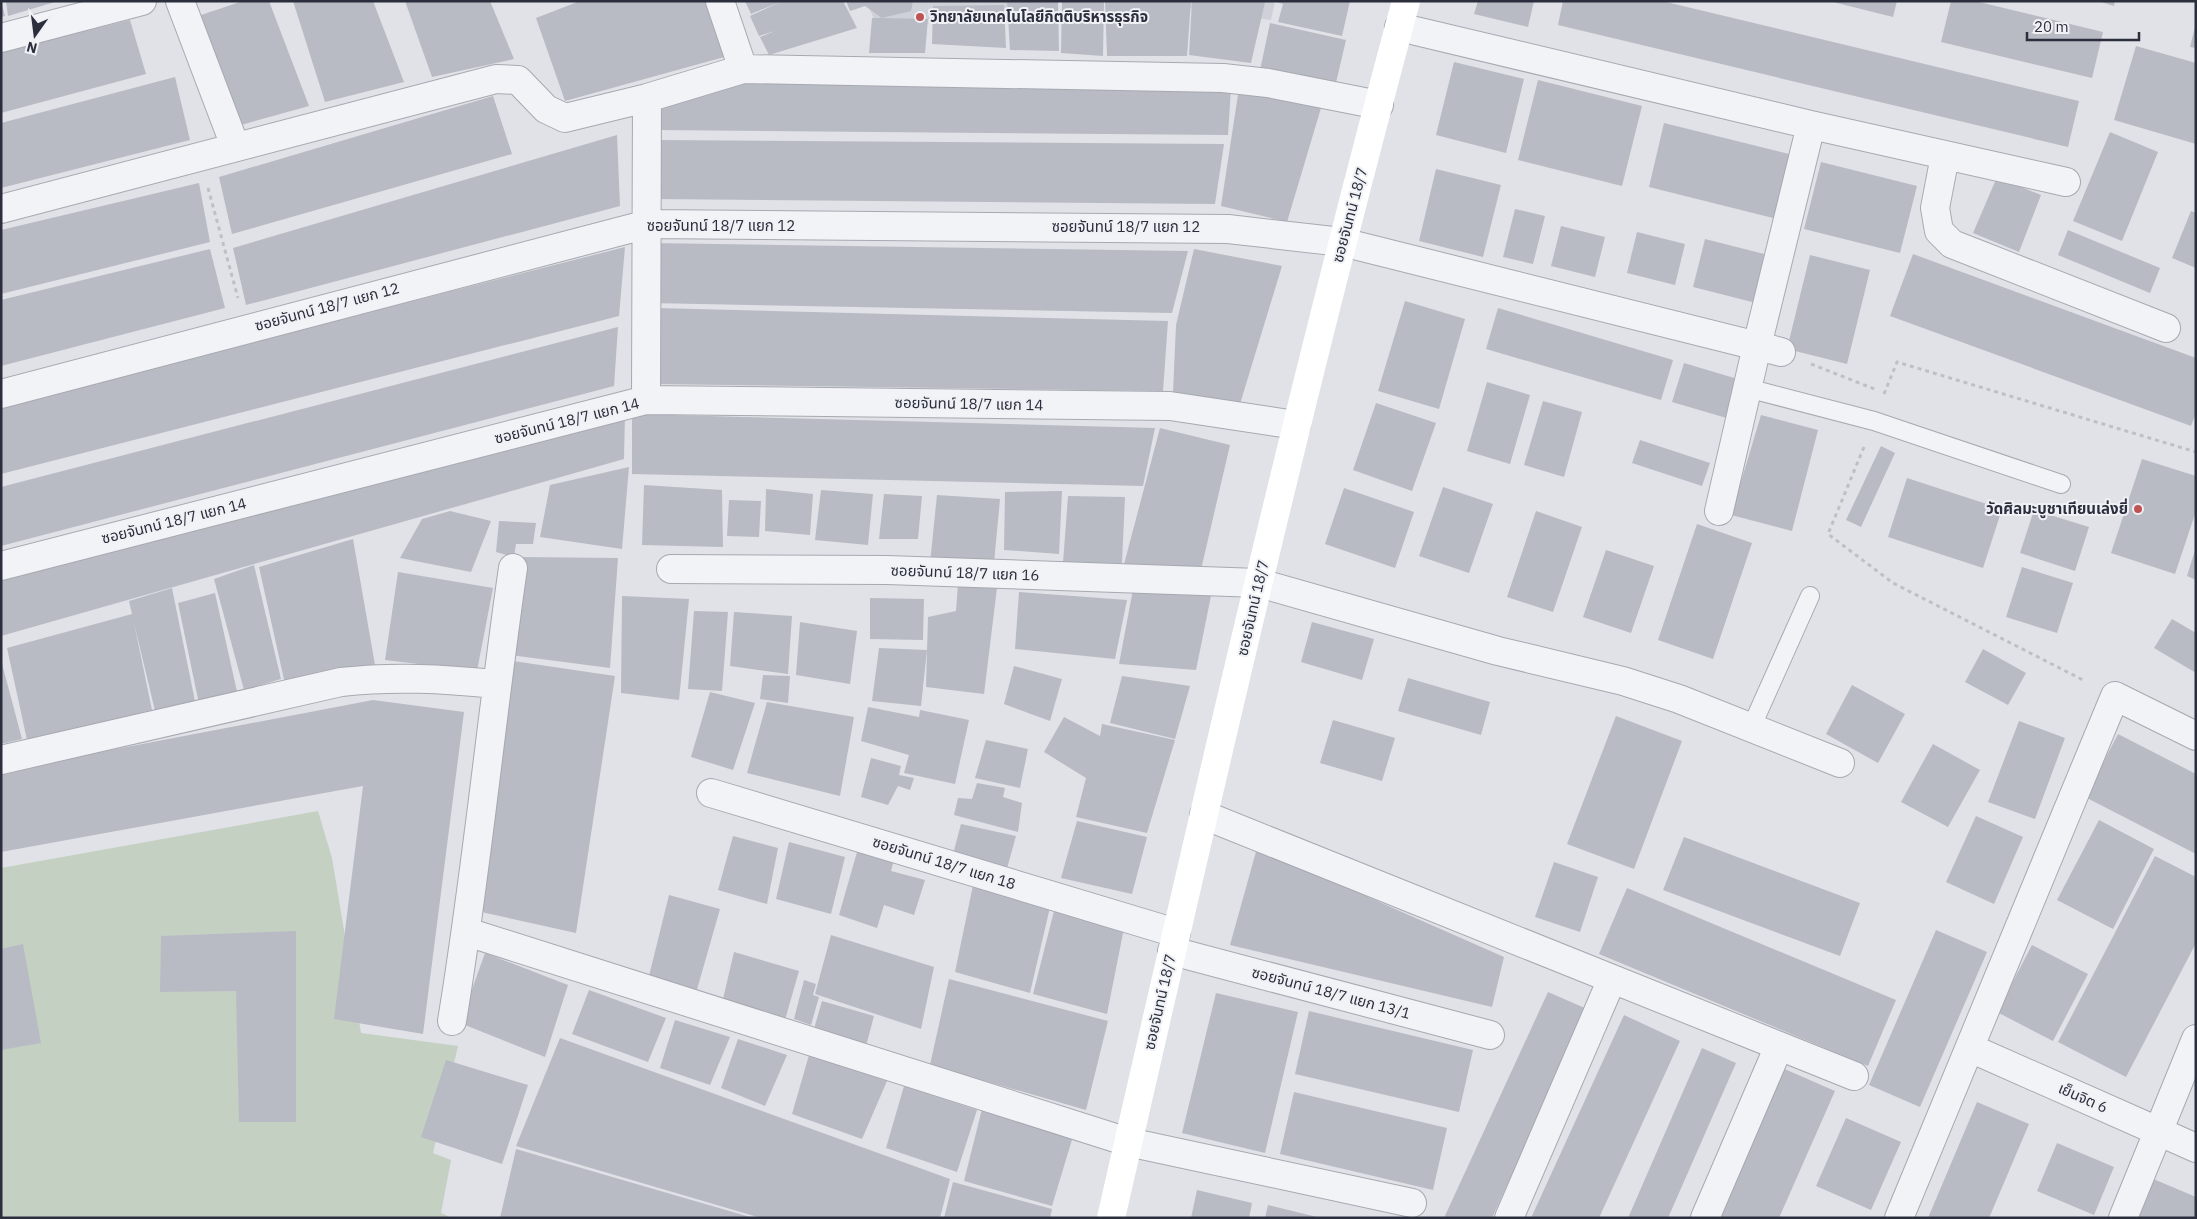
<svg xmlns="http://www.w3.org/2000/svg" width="2197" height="1219" font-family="'IBM Plex Sans','Noto Sans Thai',sans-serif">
<rect width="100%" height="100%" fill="#e0e2e7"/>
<path fill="#cfd1d9" d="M 866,1 L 1053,1 L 880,32 Z
M 1139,1 L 1275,1 L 1271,20 Z"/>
<path fill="#c4d0c2" d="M 318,811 L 332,858 L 361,1033 L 458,1046 L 433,1153 L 451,1160 L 441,1213 L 452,1218 L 1,1218 L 1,868 Z"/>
<path fill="#b8bbc4" d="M 1,1 L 5,16 L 1,17 Z
M 6,1 L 55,1 L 55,2 L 8,16 Z
M 243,1 L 269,1 L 309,106 L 241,125 L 201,15 Z
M 293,1 L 373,1 L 404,82 L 325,102 Z
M 405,1 L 490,1 L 514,59 L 432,77 Z
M 580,1 L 708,1 L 728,56 L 565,101 L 536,18 Z
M 745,1 L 843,1 L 857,28 L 769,55 L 760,37 L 775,31 L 759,36 L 750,16 L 780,2 L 751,14 Z
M 846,1 L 913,1 L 911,11 L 882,18 L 928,19 L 925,53 L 869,53 L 872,18 L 882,18 L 865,6 L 850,11 Z
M 1007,1 L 1058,1 L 1059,51 L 1010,50 Z
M 1062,1 L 1104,1 L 1103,56 L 1061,53 Z
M 1105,1 L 1191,1 L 1187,56 L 1107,56 Z
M 1192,1 L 1265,2 L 1251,63 L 1189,55 Z
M 1274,1 L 1350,1 L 1342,36 L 1278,22 L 1283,4 Z
M 1478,1 L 1534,1 L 1528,27 L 1474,14 Z
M 1563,1 L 1662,1 L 2079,101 L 2068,147 L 1558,25 Z
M 1829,1 L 1897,1 L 1893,17 Z
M 1951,1 L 1975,1 L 2103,32 L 2092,78 L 1941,42 Z
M 2098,1 L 2115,1 L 2114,6 Z
M 1004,5 L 1006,48 L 932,44 L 933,6 Z
M 130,20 L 146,74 L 1,113 L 1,52 Z
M 1270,23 L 1346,40 L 1335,87 L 1260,70 Z
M 2195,27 L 2196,27 L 2196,48 L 2190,47 Z
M 2136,46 L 2196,63 L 2196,144 L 2114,120 Z
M 1454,62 L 1524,79 L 1506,153 L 1436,135 Z
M 730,76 L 1231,88 L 1228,135 L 658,130 L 653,107 Z
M 175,77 L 190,140 L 1,188 L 1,123 Z
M 1538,80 L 1642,106 L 1622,186 L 1518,160 Z
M 1239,88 L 1321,108 L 1287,222 L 1221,206 Z
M 493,96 L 512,154 L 232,234 L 219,177 Z
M 1664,123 L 1793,155 L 1777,219 L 1649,187 Z
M 2110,132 L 2158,152 L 2122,241 L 2073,221 Z
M 617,135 L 620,206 L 246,305 L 233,248 Z
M 655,140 L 1224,144 L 1215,204 L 652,199 Z
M 1821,162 L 1917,186 L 1900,253 L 1804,229 Z
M 1436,169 L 1501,185 L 1483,257 L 1419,241 Z
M 1997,177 L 2041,195 L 2019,252 L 1973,233 Z
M 199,183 L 210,242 L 1,294 L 1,230 Z
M 1515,209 L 1545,216 L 1533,264 L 1503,257 Z
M 2191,211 L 2196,213 L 2196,268 L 2172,258 Z
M 1561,226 L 1605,237 L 1595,277 L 1551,266 Z
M 2068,230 L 2160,268 L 2150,293 L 2058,255 Z
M 1637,232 L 1685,244 L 1675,285 L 1627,273 Z
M 1705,239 L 1776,257 L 1764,305 L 1693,287 Z
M 651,243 L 1188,251 L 1172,313 L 648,303 Z
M 625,247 L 619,316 L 1,474 L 1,406 Z
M 210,249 L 225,308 L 1,366 L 1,300 Z
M 1194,249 L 1282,266 L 1240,404 L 1173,393 L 1176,325 Z
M 1913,254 L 2196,358 L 2196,413 L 2191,426 L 1890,316 Z
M 1810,255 L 1870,270 L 1847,364 L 1787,349 Z
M 1405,301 L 1465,319 L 1439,409 L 1378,391 Z
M 656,308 L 1168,321 L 1163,391 L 654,384 Z
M 1498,308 L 1673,360 L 1661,400 L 1486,349 Z
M 618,327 L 614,386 L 1,546 L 1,487 Z
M 1684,363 L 1741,380 L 1730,419 L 1672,402 Z
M 1487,382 L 1530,395 L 1510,464 L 1467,451 Z
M 1543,401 L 1582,412 L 1564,477 L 1524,465 Z
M 1376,403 L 1436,423 L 1412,491 L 1353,470 Z
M 625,413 L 624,459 L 1,636 L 1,573 Z
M 632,414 L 1155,428 L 1143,486 L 632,474 Z
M 1761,415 L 1818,430 L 1792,531 L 1731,515 Z
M 1160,428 L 1230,445 L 1200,574 L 1123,568 Z
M 1640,440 L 1710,463 L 1702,486 L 1632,463 Z
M 1881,446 L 1895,453 L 1861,527 L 1846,520 Z
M 2142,459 L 2196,476 L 2196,511 L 2175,574 L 2111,553 Z
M 629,467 L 622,549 L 540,537 L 550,485 Z
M 1907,478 L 2002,509 L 1983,568 L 1888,537 Z
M 644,485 L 722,490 L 723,547 L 642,545 Z
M 1443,487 L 1493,504 L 1469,573 L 1419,556 Z
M 1344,488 L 1414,512 L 1395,568 L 1325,544 Z
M 766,489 L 813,494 L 810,535 L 765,531 Z
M 821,490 L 873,494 L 868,545 L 815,540 Z
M 1062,491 L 1059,554 L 1004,550 L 1005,492 Z
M 884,494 L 922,496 L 918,539 L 879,539 Z
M 937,495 L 1000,499 L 994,563 L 930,563 Z
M 1068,496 L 1125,497 L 1122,563 L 1063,563 Z
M 729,500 L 761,501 L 759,537 L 727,536 Z
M 2034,510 L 2089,527 L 2075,571 L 2020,553 Z
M 450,511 L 491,521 L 471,572 L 400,558 L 422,519 Z
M 1536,511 L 1582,527 L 1553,612 L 1507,597 Z
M 499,521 L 536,523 L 533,544 L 516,544 L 514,557 L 496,552 Z
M 1697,524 L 1752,543 L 1713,659 L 1658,640 Z
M 353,539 L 375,665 L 285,684 L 259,567 Z
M 1606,550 L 1654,566 L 1631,633 L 1583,617 Z
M 2195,550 L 2196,550 L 2196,580 L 2187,576 Z
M 520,557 L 618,558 L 610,668 L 510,655 Z
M 254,565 L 281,679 L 244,690 L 214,579 Z
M 2022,567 L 2073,583 L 2057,633 L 2006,617 Z
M 398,572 L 493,588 L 477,671 L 385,660 Z
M 958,584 L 997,588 L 984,694 L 926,687 L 928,617 L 956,611 Z
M 1134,584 L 1213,586 L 1196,670 L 1119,664 Z
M 172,588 L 196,706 L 156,715 L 134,623 L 152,710 L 27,740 L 7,648 L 132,614 L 129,601 Z
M 1019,592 L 1127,600 L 1115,659 L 1015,649 Z
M 215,593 L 238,696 L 199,704 L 178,603 Z
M 622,596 L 689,599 L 679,700 L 621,693 Z
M 870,598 L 924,599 L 923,640 L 870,639 Z
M 694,611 L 728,612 L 722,691 L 688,689 Z
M 734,612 L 792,616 L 788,674 L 730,666 Z
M 2172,619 L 2196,633 L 2196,673 L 2154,648 Z
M 800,622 L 857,631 L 850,684 L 796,675 Z
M 1312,622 L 1374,639 L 1362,680 L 1301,662 Z
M 879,648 L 927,650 L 921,706 L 872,701 Z
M 1983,649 L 2026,673 L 2008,705 L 1965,682 Z
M 1,660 L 22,739 L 1,744 Z
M 507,660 L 615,676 L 576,933 L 477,911 Z
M 1014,666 L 1062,679 L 1050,721 L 1004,704 Z
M 763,675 L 790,676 L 788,703 L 760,699 Z
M 1122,676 L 1190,686 L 1175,739 L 1110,723 Z
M 1408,678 L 1490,702 L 1481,735 L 1398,711 Z
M 1852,685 L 1905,714 L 1878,763 L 1826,734 Z
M 710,692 L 755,703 L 733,770 L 691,757 Z
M 373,700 L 464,712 L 423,1034 L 334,1019 L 363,786 L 1,852 L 1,771 Z
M 767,702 L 854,717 L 840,796 L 747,773 Z
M 868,707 L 919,717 L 920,710 L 969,720 L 955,784 L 904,773 L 909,755 L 861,741 Z
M 1616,716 L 1682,741 L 1634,869 L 1567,844 Z
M 1064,717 L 1100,736 L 1102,724 L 1175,740 L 1147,833 L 1076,817 L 1086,778 L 1044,752 Z
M 1333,720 L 1395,738 L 1382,781 L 1320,763 Z
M 2019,721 L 2065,738 L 2035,819 L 1988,802 Z
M 2118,734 L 2196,774 L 2196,854 L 2085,797 Z
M 986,740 L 1028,749 L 1020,788 L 975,778 Z
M 1933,744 L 1980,770 L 1948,827 L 1901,802 Z
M 871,758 L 901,766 L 899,775 L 914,778 L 910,790 L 898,786 L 888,805 L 861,797 Z
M 977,783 L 1005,788 L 1003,797 L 1022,803 L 1018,832 L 954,815 L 958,798 L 972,799 Z
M 1976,816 L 2023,837 L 1994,904 L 1946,882 Z
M 2099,820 L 2154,849 L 2113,929 L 2057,900 Z
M 1077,821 L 1147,837 L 1132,894 L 1061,878 Z
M 961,824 L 1016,836 L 1006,872 L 952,858 Z
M 733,836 L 778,848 L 767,904 L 718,890 Z
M 1684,837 L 1860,903 L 1840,956 L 1663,890 Z
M 789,842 L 845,857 L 831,914 L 776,899 Z
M 859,845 L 895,856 L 891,871 L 925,880 L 914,915 L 884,905 L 877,928 L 839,915 Z
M 1257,848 L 1504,957 L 1492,1007 L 1230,945 Z
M 2155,856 L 2196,877 L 2196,943 L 2126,1077 L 2058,1042 Z
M 1554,862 L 1598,877 L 1580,932 L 1535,917 Z
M 973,885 L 1051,903 L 1030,993 L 955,972 Z
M 1627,888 L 1896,1000 L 1868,1066 L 1599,954 Z
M 669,895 L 720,909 L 696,993 L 648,980 Z
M 1054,911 L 1124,928 L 1107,1014 L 1033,994 Z
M 1936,930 L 1987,952 L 1920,1107 L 1869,1085 Z
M 296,931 L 296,1122 L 239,1122 L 236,991 L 160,992 L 161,936 Z
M 831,935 L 934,967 L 921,1029 L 815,994 Z
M 23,944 L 41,1043 L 1,1050 L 1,949 Z
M 2032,945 L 2088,974 L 2053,1041 L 1997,1012 Z
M 734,952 L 799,971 L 785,1020 L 723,999 Z
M 485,953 L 568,985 L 545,1057 L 460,1023 Z
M 949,979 L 1108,1021 L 1086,1110 L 930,1065 Z
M 804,980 L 816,984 L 813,995 L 819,997 L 811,1025 L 794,1019 Z
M 589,990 L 666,1018 L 648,1062 L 572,1034 Z
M 1548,992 L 1587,1009 L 1492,1218 L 1444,1218 Z
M 1216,993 L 1298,1012 L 1265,1153 L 1182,1133 Z
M 822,1001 L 874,1016 L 866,1046 L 814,1029 Z
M 1309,1011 L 1473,1050 L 1459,1112 L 1295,1074 Z
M 1624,1015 L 1680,1041 L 1599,1218 L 1531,1218 Z
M 675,1020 L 730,1037 L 710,1085 L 660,1068 Z
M 560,1038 L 950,1179 L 940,1218 L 761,1218 L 516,1146 Z
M 738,1039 L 787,1055 L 765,1106 L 721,1088 Z
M 1702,1048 L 1736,1063 L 1668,1218 L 1628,1218 Z
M 809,1055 L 887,1081 L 862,1139 L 792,1114 Z
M 446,1060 L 528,1085 L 502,1164 L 421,1137 Z
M 1780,1067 L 1835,1091 L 1779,1218 L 1713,1218 Z
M 904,1086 L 977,1110 L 957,1172 L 886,1148 Z
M 1294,1092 L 1447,1128 L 1433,1190 L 1280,1154 Z
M 1977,1102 L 2029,1124 L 1989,1218 L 1928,1218 Z
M 982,1109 L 1074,1133 L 1052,1206 L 964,1181 Z
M 1846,1118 L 1901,1142 L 1871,1210 L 1816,1186 Z
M 2057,1143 L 2114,1167 L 2094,1215 L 2037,1191 Z
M 516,1149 L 750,1217 L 750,1218 L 500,1218 Z
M 2144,1175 L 2196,1197 L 2196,1218 L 2126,1218 Z
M 953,1182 L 1052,1209 L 1050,1218 L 944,1218 Z
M 1197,1190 L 1252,1203 L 1249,1218 L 1191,1218 Z
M 1268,1205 L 1317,1217 L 1317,1218 L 1265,1218 Z"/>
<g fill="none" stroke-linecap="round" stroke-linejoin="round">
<g stroke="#a6a9b1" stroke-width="20">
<path id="lane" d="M 1747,388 L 1874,421 L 2061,484
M 1751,728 L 1810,596"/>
</g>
<g stroke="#a6a9b1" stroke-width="30">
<path id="street" d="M 180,1 L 235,146
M 720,1 L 743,69 L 1223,78 L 1268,83 L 1379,105
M 1399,27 L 1811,125 L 2066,182
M 1,38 L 142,1
M 1945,156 L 1935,208 L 1939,231 L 1952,244 L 2166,328
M 1,209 L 496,79 L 518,80 L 546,109 L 565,118 L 647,98 L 743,69
M 1,394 L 648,224 L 1228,229 L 1342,242 L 1781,352
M 646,400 L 647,98
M 1719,511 L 1757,346 L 1811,125
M 1,566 L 646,400 L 1170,406 L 1296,425
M 671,569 L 887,570 L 1259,583 L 1498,651 L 1623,681 L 1679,699 L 1840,763
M 1,760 L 341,682 C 394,676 444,679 496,684
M 711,793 L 1176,933
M 1204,815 L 1854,1076
M 467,932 L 1128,1142 L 1412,1203
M 1172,951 L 1490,1035
M 452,1021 C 477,870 491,719 513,568
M 1970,1048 L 2196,1148
M 1509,1218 L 1612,979
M 1705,1218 L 1779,1046
M 1899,1218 L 2115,696 L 2196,736
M 2123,1218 L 2196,1039"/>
</g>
<path stroke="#bec0c6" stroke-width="3" stroke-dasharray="4 4" stroke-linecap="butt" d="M 208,188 L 238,298
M 1811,364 L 1877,390
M 1884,394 L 1897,362 L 2196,452
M 1864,447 L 1828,534 L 1893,583 L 2085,681"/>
<use href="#lane" stroke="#f2f3f6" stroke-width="18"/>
<use href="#street" stroke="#f2f3f6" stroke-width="28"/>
<path stroke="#fff" stroke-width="28" d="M 1111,1218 C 1204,811 1297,404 1406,1"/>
</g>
<g fill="#bf5253" stroke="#eff1f5" stroke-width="2">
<circle cx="920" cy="17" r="5"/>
<circle cx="2138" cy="509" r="5"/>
</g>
<g text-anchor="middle" stroke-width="4" stroke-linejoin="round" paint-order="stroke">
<g font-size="15" font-weight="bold" fill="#2b2f3d" stroke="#eff1f5" text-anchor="start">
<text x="930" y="22">วิทยาลัยเทคโนโลยีกิตติบริหารธุรกิจ</text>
<text x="2128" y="514" text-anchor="end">วัดศิลมะบูชาเทียนเล่งยี่</text>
</g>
<g font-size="15" fill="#2b2f3d" stroke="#eff1f5">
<text transform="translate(1350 215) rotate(-75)" y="5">ซอยจันทน์ 18/7</text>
<text x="721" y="231">ซอยจันทน์ 18/7 แยก 12</text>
<text x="1126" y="232">ซอยจันทน์ 18/7 แยก 12</text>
<text transform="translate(327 307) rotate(-15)" y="5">ซอยจันทน์ 18/7 แยก 12</text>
<text transform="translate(969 404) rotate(1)" y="5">ซอยจันทน์ 18/7 แยก 14</text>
<text transform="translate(567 421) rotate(-14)" y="5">ซอยจันทน์ 18/7 แยก 14</text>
<text transform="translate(174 521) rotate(-14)" y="5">ซอยจันทน์ 18/7 แยก 14</text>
<text transform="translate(965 573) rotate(2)" y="5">ซอยจันทน์ 18/7 แยก 16</text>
<text transform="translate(1253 608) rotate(-77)" y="5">ซอยจันทน์ 18/7</text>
<text transform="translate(944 863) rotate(17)" y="5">ซอยจันทน์ 18/7 แยก 18</text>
<text transform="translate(1331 993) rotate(15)" y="5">ซอยจันทน์ 18/7 แยก 13/1</text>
<text transform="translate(1160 1002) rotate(-77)" y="5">ซอยจันทน์ 18/7</text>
<text transform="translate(2083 1098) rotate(24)" y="5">เย็นจิต 6</text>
</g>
</g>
<rect width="2197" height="1219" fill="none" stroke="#2b2f3d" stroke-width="5"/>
<g transform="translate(35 35) rotate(194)" stroke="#eff1f5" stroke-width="4" paint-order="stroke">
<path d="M0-4L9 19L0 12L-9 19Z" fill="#2b2f3d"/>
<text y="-8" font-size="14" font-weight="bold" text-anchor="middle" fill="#2b2f3d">N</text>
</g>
<path d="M2027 32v8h112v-8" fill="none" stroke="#2b2f3d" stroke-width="2.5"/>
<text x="2034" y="32" font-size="15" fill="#2b2f3d" stroke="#eff1f5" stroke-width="4" paint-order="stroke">20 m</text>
</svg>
